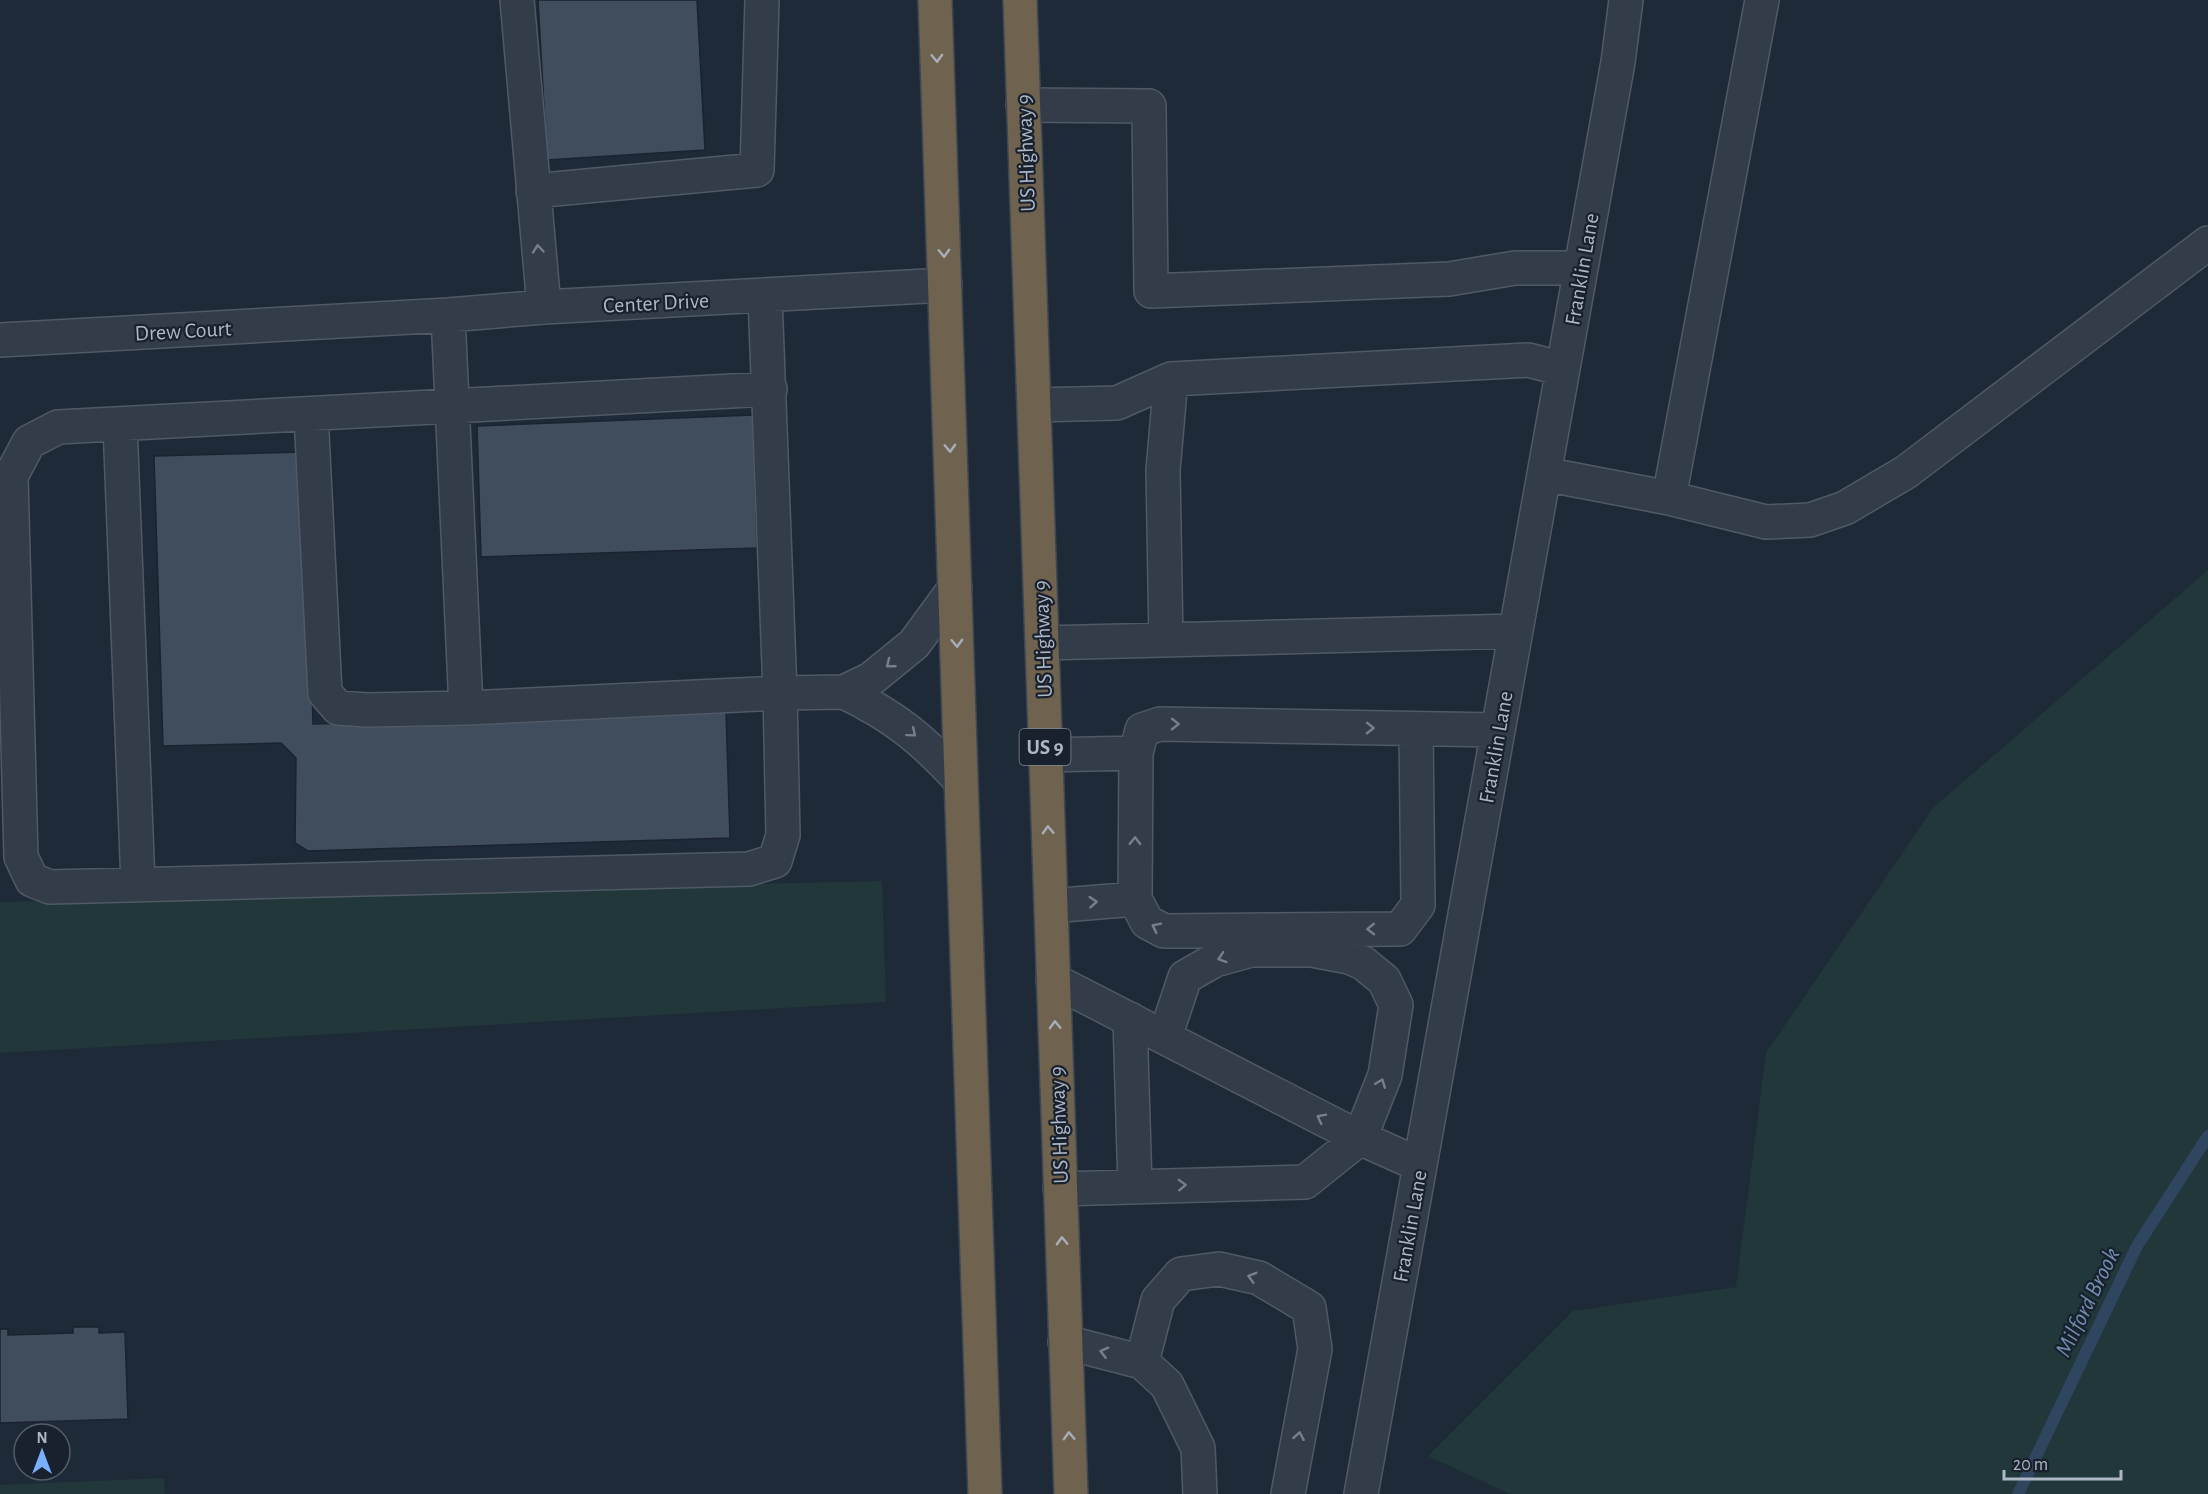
<svg xmlns="http://www.w3.org/2000/svg" width="2208" height="1494" font-family="'Alegreya Sans',sans-serif">
<rect width="100%" height="100%" fill="#1f2a38"/>
<path fill="#213739" d="M 2208,570 L 2208,1494 L 1510,1494 L 1428,1456 L 1573,1311 L 1736,1287 L 1766,1053 L 1933,808 Z
M 882,881 L 886,1002 L 0,1053 L 0,902 Z
M 164,1478 L 165,1494 L 0,1494 L 0,1485 Z"/>
<g fill="none" stroke-linecap="round" stroke-linejoin="round">
<path stroke="#30455f" stroke-width="12" d="M 2018,1494 L 2137,1246 L 2208,1136"/>
</g>
<path fill="#404d5d" stroke="#1a232f" stroke-width="1.5" d="M 538,0 L 697,0 L 705,150 L 547,160 Z
M 753,415 L 757,548 L 481,557 L 477,426 Z
M 305,452 L 313,724 L 726,712 L 730,838 L 308,851 L 295,843 L 296,758 L 281,743 L 163,746 L 154,456 Z
M 73,1327 L 99,1327 L 99,1333 L 125,1332 L 128,1419 L 0,1423 L 0,1329 L 8,1329 L 8,1335 L 73,1333 Z"/>
<g fill="none" stroke-linecap="round" stroke-linejoin="round">
<g stroke="#505a66" stroke-width="36">
<path id="minor" d="M 517,0 L 544,307
M 1023,105 L 1149,106 L 1151,291 L 1449,279 L 1515,268 L 1581,268
M 533,191 L 757,170 L 762,0
M 765,296 L 780,693 L 783,835 L 775,861 L 749,869 L 50,887 L 32,880 L 21,857 L 11,476 L 29,442 L 58,427 L 770,389
M 448,315 L 466,708
M 0,340 L 448,315 L 544,307 L 945,285
M 1034,405 L 1117,403 L 1171,379 L 1528,360 L 1563,369
M 311,414 L 325,693 L 338,708 L 367,710 L 466,708 L 780,693 L 844,692 L 871,679 L 914,644 L 955,588
M 120,424 L 138,884
M 1544,474 L 1669,498 L 1762,0
M 1669,498 L 1766,522 L 1810,520 L 1845,508 L 1906,472 L 2208,243
M 1166,640 L 1163,470 L 1171,379
M 1042,643 L 1516,631
M 844,692 C 896,717 923,740 961,781
M 1136,753 L 1142,730 L 1160,724 L 1498,730
M 1045,755 L 1136,753 L 1135,899 L 1147,922 L 1164,931 L 1400,929 L 1418,905 L 1416,729
M 1051,906 L 1135,899
M 1053,980 L 1360,1138 L 1305,1182 L 1060,1189
M 1130,1019 L 1135,1187
M 1165,1037 L 1185,977 L 1215,960 L 1251,950 L 1312,950 L 1349,957 L 1363,963 L 1384,980 L 1396,1005 L 1385,1075 L 1360,1138 L 1420,1165
M 1065,1342 L 1142,1362 L 1167,1385 L 1198,1448 L 1200,1494
M 1142,1362 L 1158,1300 L 1181,1274 L 1219,1269 L 1259,1278 L 1309,1308 L 1315,1349 L 1288,1494
M 1361,1494 L 1618,62 L 1626,0"/>
</g>
<g stroke="#3d4753" stroke-width="36">
<path id="highway" d="M 935,0 L 985,1494
M 1020,0 L 1071,1494"/>
</g>
<use href="#minor" stroke="#333c49" stroke-width="33"/>
<use href="#highway" stroke="#6f624f" stroke-width="33"/>
</g>
<defs><path id="oneway-chevron" d="M-2-3.5L2.5 0L-2 3.5" fill="none" stroke-width="1.6" stroke-linecap="round" stroke-linejoin="round" transform="scale(1.5)"/></defs>
<g stroke="#a7aeb9">
<use href="#oneway-chevron" transform="translate(937 58) rotate(88)"/>
<use href="#oneway-chevron" transform="translate(944 253) rotate(88)"/>
<use href="#oneway-chevron" transform="translate(950 448) rotate(88)"/>
<use href="#oneway-chevron" transform="translate(957 643) rotate(88)"/>
<use href="#oneway-chevron" transform="translate(1048 830) rotate(-92)"/>
<use href="#oneway-chevron" transform="translate(1055 1025) rotate(-92)"/>
<use href="#oneway-chevron" transform="translate(1062 1241) rotate(-92)"/>
<use href="#oneway-chevron" transform="translate(1069 1436) rotate(-92)"/>
</g>
<g stroke="#76808d">
<use href="#oneway-chevron" transform="translate(538 249) rotate(-95)"/>
<use href="#oneway-chevron" transform="translate(890 664) rotate(142)"/>
<use href="#oneway-chevron" transform="translate(1175 724) rotate(1)"/>
<use href="#oneway-chevron" transform="translate(1370 728) rotate(1)"/>
<use href="#oneway-chevron" transform="translate(912 733) rotate(40)"/>
<use href="#oneway-chevron" transform="translate(1135 841) rotate(-89)"/>
<use href="#oneway-chevron" transform="translate(1093 902) rotate(-4)"/>
<use href="#oneway-chevron" transform="translate(1156 927) rotate(-154)"/>
<use href="#oneway-chevron" transform="translate(1371 929) rotate(179)"/>
<use href="#oneway-chevron" transform="translate(1222 958) rotate(162)"/>
<use href="#oneway-chevron" transform="translate(1381 1083) rotate(-69)"/>
<use href="#oneway-chevron" transform="translate(1321 1118) rotate(-153)"/>
<use href="#oneway-chevron" transform="translate(1182 1185) rotate(-2)"/>
<use href="#oneway-chevron" transform="translate(1252 1277) rotate(-164)"/>
<use href="#oneway-chevron" transform="translate(1104 1352) rotate(-166)"/>
<use href="#oneway-chevron" transform="translate(1299 1436) rotate(-80)"/>
</g>
<g text-anchor="middle" stroke-width="4.5" stroke-linejoin="round" paint-order="stroke">
<rect fill="#18212d" stroke="#808a97" stroke-width="1.5" x="1019.5" y="729" width="51" height="36" rx="4.5"/>
<g font-size="21" font-weight="bold" fill="#adb7c5">
<text x="1045" y="754">US 9</text>
</g>
<g font-size="22" fill="#adb7c5" stroke="#18212d">
<text transform="translate(1025 153) rotate(-92)" y="8">US Highway 9</text>
<text transform="translate(1581 269) rotate(-80)" y="8">Franklin Lane</text>
<text transform="translate(656 302) rotate(-3)" y="8">Center Drive</text>
<text transform="translate(183 330) rotate(-3)" y="8">Drew Court</text>
<text transform="translate(1042 639) rotate(-92)" y="8">US Highway 9</text>
<text transform="translate(1495 747) rotate(-80)" y="8">Franklin Lane</text>
<text transform="translate(1058 1125) rotate(-92)" y="8">US Highway 9</text>
<text transform="translate(1409 1226) rotate(-80)" y="8">Franklin Lane</text>
</g>
<g font-size="24" font-style="italic" fill="#738eb0" stroke="#18212d">
<text transform="translate(2087 1302) rotate(-64)" y="8">Milford Brook</text>
</g>
</g>
<g transform="translate(42 1452)"><circle r="28" fill="#18212d" stroke="#545d6a" stroke-width="1.5"/>
<path d="M0-4.5L10 22L0 15L-10 22Z" fill="#7aaffd"/>
<text y="-9" font-size="16" font-weight="bold" text-anchor="middle" fill="#adb7c5">N</text>
</g>
<path d="M2004 1470v9h117v-9" fill="none" stroke="#adb7c5" stroke-width="3"/>
<text x="2013" y="1470" font-size="18" fill="#adb7c5" stroke="#18212d" stroke-width="4.5" paint-order="stroke">20 m</text>
</svg>
